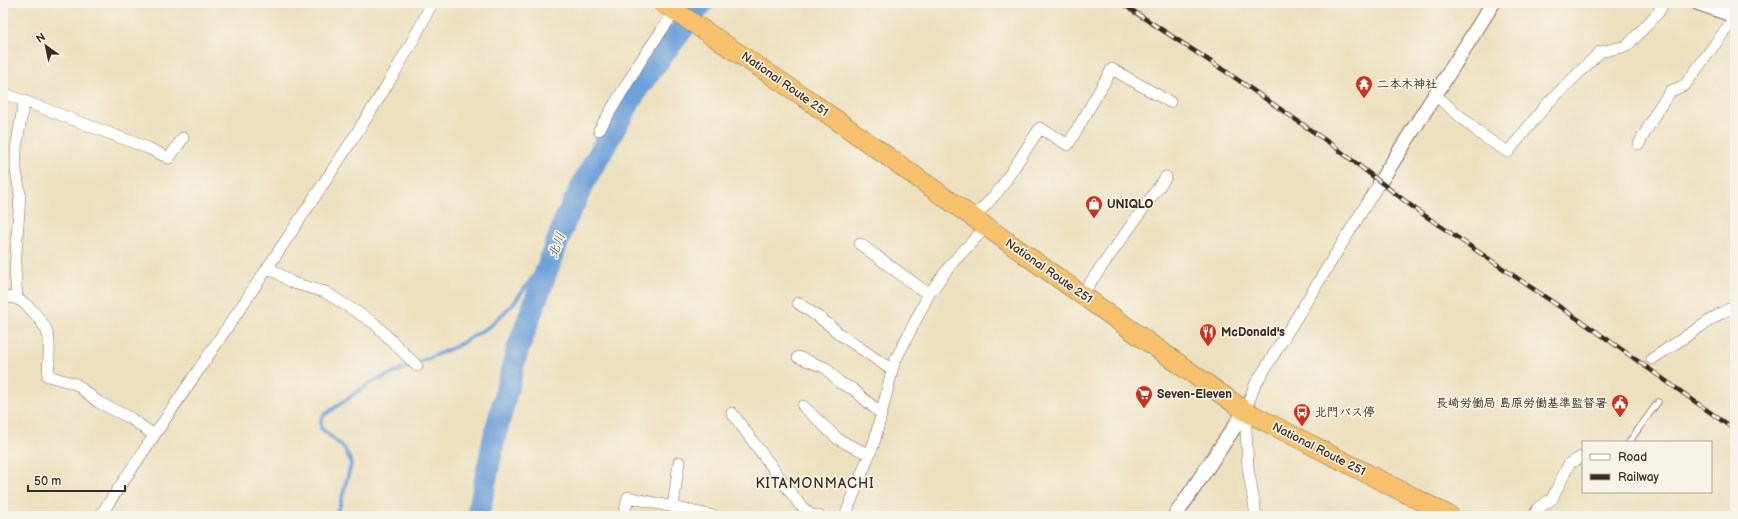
<svg xmlns="http://www.w3.org/2000/svg" width="1738" height="519" font-family="'Balsamiq Sans','Klee One',sans-serif">
<rect width="100%" height="100%" fill="#f7f3e8"/>
<filter id="ink" filterUnits="userSpaceOnUse"><feTurbulence type="fractalNoise" baseFrequency=".025" numOctaves="2"/><feDisplacementMap in="SourceGraphic" scale="8" xChannelSelector="R" yChannelSelector="G"/><feConvolveMatrix kernelMatrix="1 2 1 2 8 2 1 2 1" color-interpolation-filters="sRGB"/></filter>
<filter id="wash" filterUnits="userSpaceOnUse"><feTurbulence type="fractalNoise" baseFrequency=".012" numOctaves="4" result="noise"/><feDisplacementMap in="SourceGraphic" scale="16" xChannelSelector="R" yChannelSelector="G"/><feGaussianBlur stdDeviation="0.9" result="paint"/><feColorMatrix in="noise" values="0 0 0 0 0 0 0 0 0 0 0 0 0 0 0 0 0 1.4 0 .05"/><feComposite in="paint" operator="in"/></filter>
<g filter="url(#wash)">
<rect width="100%" height="100%" fill="#ede0bf"/>
<g fill="none" stroke-linecap="round" stroke-linejoin="round">
<path stroke="#6ea0d9" stroke-width="4" d="M 334,516 L 339,508 L 351,465 L 350,460 L 344,448 L 321,428 L 321,420 L 324,415 L 372,382 L 455,347 L 490,326 L 512,305 L 537,272 L 547,265"/>
<path stroke="#6ea0d9" stroke-width="23" d="M 478,516 L 494,439 L 517,351 L 565,221 L 588,174 L 638,87 L 702,3"/>
</g>
</g>
<g filter="url(#ink)">
<g fill="none" stroke-linecap="round" stroke-linejoin="round">
<g stroke="#796a56" stroke-width="7">
<path id="service" d="M 1629,442 L 1658,402"/>
</g>
<g stroke="#796a56" stroke-width="12">
<path id="minor" d="M 3,93 L 148,148 L 169,158 L 183,138
M 1434,94 L 1483,136 L 1508,152 L 1547,104 L 1600,52 L 1627,46 L 1658,13 L 1663,3
M 599,130 L 640,62 L 675,11
M 1639,144 L 1658,109 L 1671,91 L 1685,85 L 1735,17
M 974,218 L 1000,189 L 1040,128 L 1068,145 L 1112,69 L 1170,102
M 860,244 L 929,294 L 920,289 Z
M 268,267 L 293,283 L 325,292 L 374,323 L 417,366
M 1082,294 L 1166,177
M 3,297 C 7,297 11,297 15,298 C 27,302 45,323 48,335 C 51,347 48,363 48,376 L 76,384 L 98,402 L 130,418 L 154,435
M 17,299 L 15,269 L 20,195 L 16,170 L 16,149 L 24,101
M 798,303 L 824,321 L 841,335 L 892,370
M 798,357 L 826,368 L 840,383 L 853,389 L 881,414
M 1652,359 L 1721,313 L 1735,306
M 803,406 L 838,439 L 851,446 L 869,454
M 732,413 L 800,505 L 811,515 L 819,516
M 673,507 L 679,462
M 100,516 C 168,414 238,313 306,210 C 350,143 397,76 432,3
M 624,516 L 628,497 L 714,516
M 845,516 L 874,443 L 894,363 L 929,294 L 953,262 L 986,227
M 1256,516 L 1248,467 L 1245,411 L 1255,385 L 1380,182
M 1534,516 L 1538,508 L 1552,499 L 1569,464 L 1581,457"/>
</g>
<g stroke="#796a56" stroke-width="16">
<path id="tertiary" d="M 1698,3 L 1735,16
M 1380,182 L 1493,3
M 1175,516 L 1245,411"/>
</g>
<g stroke="#796a56" stroke-width="20">
<path id="trunk" d="M 663,3 L 804,97 L 1245,411 L 1450,516"/>
</g>
<use href="#service" stroke="#fff" stroke-width="5.5"/>
<use href="#minor" stroke="#fff" stroke-width="11"/>
<use href="#tertiary" stroke="#fff" stroke-width="14"/>
<use href="#trunk" stroke="#f7c06c" stroke-width="19"/>
<g stroke="#3b2a1e" stroke-width="4.5">
<path id="rail" d="M 1121,3 L 1228,73 L 1331,144 L 1418,211 L 1597,332 L 1735,430"/>
</g>
<use href="#rail" stroke="#f7f3e8" stroke-width="3" stroke-dasharray="9" stroke-linecap="butt"/>
</g>
</g>
<defs>
<g id="temple-pin" transform="scale(0.9)"><path d="M0 17L-7.5 6A9.5 9.5 0 1 1 7.5 6Z" fill="#c8321e" stroke="#f7f3e8"/><path d="M0-6L5-2H3V0L6.5 2.5H4V6H1.5V3h-3V6H-4V2.5H-6.5L-3 0V-2H-5Z" fill="#fff"/></g>
<g id="shop-pin" transform="scale(0.9)"><path d="M0 17L-7.5 6A9.5 9.5 0 1 1 7.5 6Z" fill="#c8321e" stroke="#f7f3e8"/><path d="M-5-2.5h2.3a2.7 3.5 0 0 1 5.4 0H5L5.5 6h-11ZM-1.5-2.5h3a1.5 2.3 0 0 0-3 0Z" fill="#fff"/></g>
<g id="restaurant-pin" transform="scale(0.9)"><path d="M0 17L-7.5 6A9.5 9.5 0 1 1 7.5 6Z" fill="#c8321e" stroke="#f7f3e8"/><path d="M-5-6h1v4h1v-4h1v4h1v-4h1v5L-1.5 .5V6h-2V.5L-5-1ZM5-6V6H3V1.5H1.5Q1.5-4 5-6Z" fill="#fff"/></g>
<g id="supermarket-pin" transform="scale(0.9)"><path d="M0 17L-7.5 6A9.5 9.5 0 1 1 7.5 6Z" fill="#c8321e" stroke="#f7f3e8"/><path d="M-6-5.5h2.5l.6 2H6L4.5 2H-2.5L-4.4-4H-6ZM-1.5 3.2a1.3 1.3 0 1 0 .1 0ZM3 3.2a1.3 1.3 0 1 0 .1 0Z" fill="#fff"/></g>
<g id="civic-pin" transform="scale(0.9)"><path d="M0 17L-7.5 6A9.5 9.5 0 1 1 7.5 6Z" fill="#c8321e" stroke="#f7f3e8"/><path d="M-.6-6.5H3V-4.5H.6V-3L4-1V1h2V6H-6V1h2V-1L-.6-3ZM-1.2 2.5V6h2.4V2.5Z" fill="#fff"/></g>
<g id="bus-pin" transform="scale(0.9)"><path d="M0 17L-7.5 6A9.5 9.5 0 1 1 7.5 6Z" fill="#c8321e" stroke="#f7f3e8"/><path d="M-5-6H5V4H4V6H2V4H-2V6H-4V4H-5ZM-3.5-4V0h7V-4ZM-3.5 1.2v1.5H-2V1.2ZM2 1.2v1.5H3.5V1.2Z" fill="#fff"/></g>
</defs>
<g fill-rule="evenodd">
<use href="#temple-pin" x="1364" y="84"/>
<use href="#shop-pin" x="1094" y="204"/>
<use href="#restaurant-pin" x="1208" y="332"/>
<use href="#supermarket-pin" x="1144" y="394"/>
<use href="#civic-pin" x="1620" y="403"/>
<use href="#bus-pin" x="1302" y="412"/>
</g>
<g text-anchor="middle" stroke-width="3.5" stroke-linejoin="round" paint-order="stroke">
<g font-size="12" fill="#3b2a1e" stroke="#f7f3e8">
<text transform="translate(785 84) rotate(35)" y="4">National Route 251</text>
<text transform="translate(1049 271) rotate(35)" y="4">National Route 251</text>
<text transform="translate(1319 449) rotate(27)" y="4">National Route 251</text>
</g>
<g font-size="12" font-weight="bold" fill="#3b2a1e" stroke="#f7f3e8" text-anchor="start">
<text x="1377" y="88">二本木神社</text>
<text x="1107" y="208">UNIQLO</text>
<text x="1221" y="336">McDonald's</text>
<text x="1157" y="398">Seven-Eleven</text>
<text x="1607" y="407" text-anchor="end">長崎労働局 島原労働基準監督署</text>
<text x="1315" y="416">北門バス停</text>
</g>
<g font-size="13" font-style="italic" fill="#4d535f" stroke="#f7f3e8">
<text transform="translate(556 245) rotate(-69)" y="5">北川</text>
</g>
<g font-size="14" letter-spacing="1" fill="#3b2a1e" stroke="#f7f3e8">
<text x="815" y="488">KITAMONMACHI</text>
</g>
</g>
<rect width="1738" height="519" fill="none" stroke="#f7f3e8" stroke-width="16"/>
<rect x="1582" y="441" width="130" height="52" fill="#f7f3e8" stroke="#aca397"/>
<rect x="1590" y="454" width="20" height="6" fill="#ffffff" stroke="#aca397"/>
<text x="1618" y="461" font-size="12" fill="#3b2a1e">Road</text>
<rect x="1590" y="474" width="20" height="6" fill="#3b2a1e" stroke="#aca397"/>
<text x="1618" y="481" font-size="12" fill="#3b2a1e">Railway</text>
<g transform="translate(46 46) rotate(327)" stroke="#f7f3e8" stroke-width="3" paint-order="stroke">
<path d="M0-3L7 15L0 10L-7 15Z" fill="#3b2a1e"/>
<text y="-6" font-size="11" font-weight="bold" text-anchor="middle" fill="#3b2a1e">N</text>
</g>
<path d="M28 485v6h97v-6" fill="none" stroke="#3b2a1e" stroke-width="2"/>
<text x="34" y="485" font-size="12" fill="#3b2a1e" stroke="#f7f3e8" stroke-width="3" paint-order="stroke">50 m</text>
</svg>
